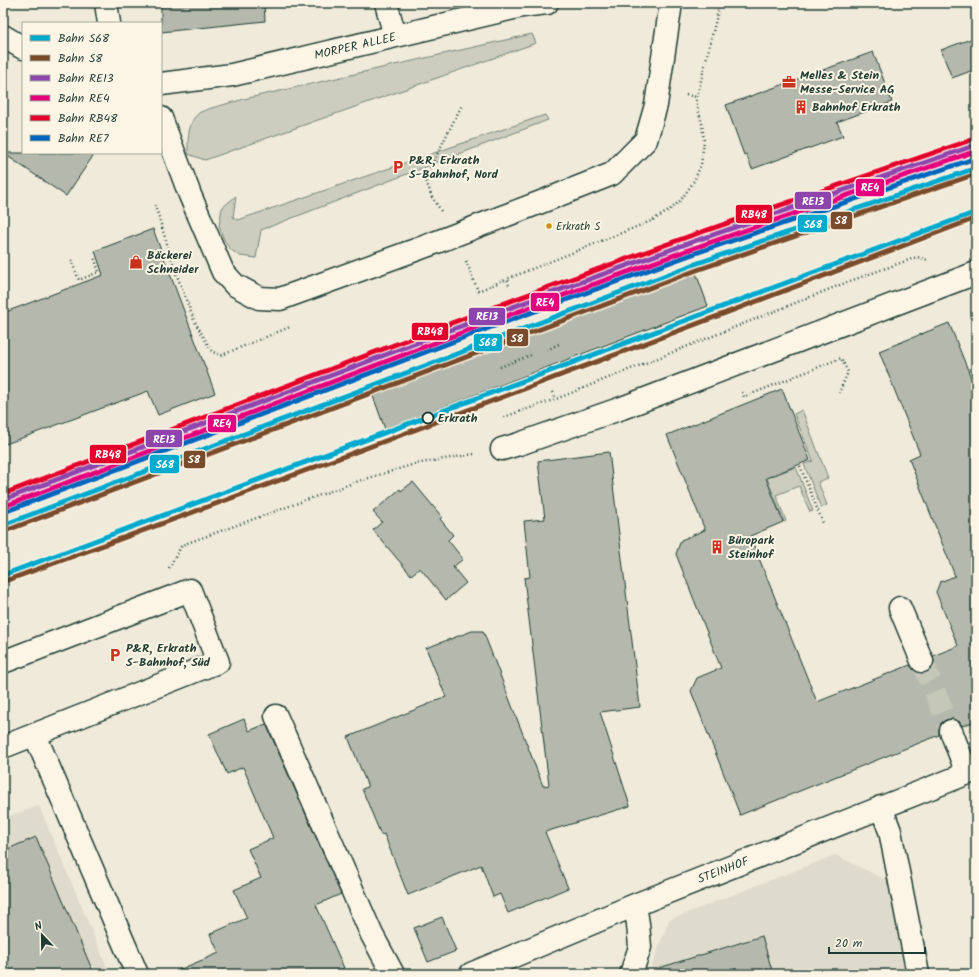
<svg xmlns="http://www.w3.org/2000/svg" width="979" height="977" font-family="Kalam,sans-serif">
<rect width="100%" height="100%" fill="#efeada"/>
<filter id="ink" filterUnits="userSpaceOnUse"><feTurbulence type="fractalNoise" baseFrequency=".025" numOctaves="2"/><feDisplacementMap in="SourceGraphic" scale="8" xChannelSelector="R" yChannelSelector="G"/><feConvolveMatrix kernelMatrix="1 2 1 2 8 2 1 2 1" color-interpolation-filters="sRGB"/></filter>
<g filter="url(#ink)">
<path fill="#dedbcc" d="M 39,806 L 110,974 L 3,974 L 3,818 Z
M 835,855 L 911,892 L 929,974 L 649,974 L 669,920 Z"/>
<path fill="#cccdbf" stroke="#76857a" d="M 532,34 L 536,43 L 205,160 L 188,154 C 188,141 187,122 199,113 C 204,109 235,102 244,99 Z
M 545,115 L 548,120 L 261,230 L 256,258 L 240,256 L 230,249 L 224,240 L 219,226 L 222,208 L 236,196 L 233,217 L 238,220 Z
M 802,410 L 828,478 L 818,482 L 827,505 L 821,508 L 804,464 L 813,461 L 794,414 Z
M 796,467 L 813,511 L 810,512 L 799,486 L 776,495 L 786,521 L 784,522 L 767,478 Z"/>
<path fill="#b5b9ad" stroke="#1f3d34" d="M 161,3 L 264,3 L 265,21 L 161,32 Z
M 976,37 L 976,69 L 952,78 L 941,50 Z
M 873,52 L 892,102 L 837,122 L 843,136 L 752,169 L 746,154 L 744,155 L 726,105 Z
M 3,153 L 95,153 L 66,196 Z
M 153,229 L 215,393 L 158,415 L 148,391 L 3,445 L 3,313 L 103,275 L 95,251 Z
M 696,273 L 708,306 L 385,429 L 373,396 Z
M 949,323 L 976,390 L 976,721 L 962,726 L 959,721 L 953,719 L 946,720 L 941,723 L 939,729 L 939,735 L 740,815 L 691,691 L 697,678 L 721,668 L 676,554 L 681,540 L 705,530 L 667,435 L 782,389 L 810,460 L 766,478 L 783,522 L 750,536 L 817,702 L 910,665 L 915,671 L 920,673 L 926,673 L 932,668 L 934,662 L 933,656 L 958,646 L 936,592 L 940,582 L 955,576 L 909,459 L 920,454 L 879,351 Z
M 609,452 L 640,707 L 600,712 L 630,806 L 545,832 L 568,888 L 508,913 L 500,894 L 493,897 L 481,865 L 408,895 L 384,834 L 381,835 L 362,789 L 368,787 L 348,737 L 446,697 L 426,648 L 472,631 L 483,631 L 543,786 L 549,785 L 524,578 L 530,577 L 524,521 L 545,519 L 538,461 Z
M 413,482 L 442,517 L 440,519 L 453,535 L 448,540 L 463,559 L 453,567 L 466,583 L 446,600 L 420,568 L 411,575 L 373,530 L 382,522 L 373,512 L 400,489 L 401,491 Z
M 244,719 L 249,731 L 266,724 L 341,894 L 316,905 L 344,968 L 330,974 L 169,974 L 219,953 L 210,934 L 247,918 L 234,890 L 261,878 L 248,849 L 273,838 L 243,767 L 227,774 L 209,734 Z
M 36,837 L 94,974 L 3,974 L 3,851 Z
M 442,917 L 456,951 L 428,962 L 414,928 Z
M 762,936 L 773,974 L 660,974 L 659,968 Z"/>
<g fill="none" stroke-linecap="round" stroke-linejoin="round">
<path stroke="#c5c7b9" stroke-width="22" stroke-dasharray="22 11" stroke-linecap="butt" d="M 922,661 L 951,731"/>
<g stroke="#1f3d34" stroke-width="25">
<path id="minor" d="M 106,3 L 109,23
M 386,3 L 395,36
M 3,36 L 23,48
M 161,84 L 232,75 L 522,6 L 547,3
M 161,118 L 190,195 L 223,272 L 235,285 L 259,298 L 280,299 L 429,245 L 541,202 L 612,174 L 646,140 L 656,105 L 671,3
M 502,449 L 519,444 L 622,408 L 976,273
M 900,608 L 922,661
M 3,662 L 190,590 L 218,662 L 3,747
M 276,716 L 372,935 L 393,974
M 951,731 L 967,773
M 35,735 L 137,974
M 881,807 L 890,831 L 918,974
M 471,974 L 635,905 L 976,770
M 631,974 L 640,947 L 638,924 L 635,905"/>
</g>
<path stroke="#1f3d34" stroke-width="2.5" stroke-dasharray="1 3" stroke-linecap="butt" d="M 686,95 L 697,97
M 155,205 L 176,273 L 194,320 L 212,352 L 222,355 L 290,327
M 441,211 L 432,197 L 425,178 L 462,105
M 71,260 L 79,280 L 99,272 L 94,257
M 466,261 L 478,291 L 507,279
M 509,285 L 507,279 L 651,221 L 667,212 L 681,200 L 694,181 L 701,165 L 704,141 L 702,124 L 696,101 L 720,3
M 547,350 L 559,344
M 500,367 L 531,355
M 553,392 L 556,399
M 742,392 L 744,397 L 841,358 L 848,372 L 839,393
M 504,417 L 556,399 L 850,281 L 917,257 L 928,260
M 800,466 L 823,523
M 169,568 L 182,545 L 356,482 L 415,464 L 474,454"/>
<use href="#minor" stroke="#fcf5e5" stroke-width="22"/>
<g stroke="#fcf5e5" stroke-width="8">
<path id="rail-1" d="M 3,525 L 695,264 L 976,168
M 3,575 C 328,457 652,335 976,212"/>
</g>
<g stroke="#fcf5e5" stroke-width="8">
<path id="rail-2" d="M 5,531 L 697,270 L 976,174
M 5,581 C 330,463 653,341 976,218"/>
</g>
<g stroke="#fcf5e5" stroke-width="8">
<path id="rail-3" d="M 3,500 L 485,317 L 689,243 L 976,145"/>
</g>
<g stroke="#fcf5e5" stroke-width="8">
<path id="rail-4" d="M 5,506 L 487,323 L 691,249 L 976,151"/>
</g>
<g stroke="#fcf5e5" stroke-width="8">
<path id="rail-5" d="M 3,494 L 483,311 L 687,237 L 974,139"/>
</g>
<g stroke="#fcf5e5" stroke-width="8">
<path id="rail-6" d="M 7,511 L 489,328 L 693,254 L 976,158"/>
</g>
<use href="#rail-1" stroke="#00a9ce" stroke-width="5"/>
<use href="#rail-2" stroke="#7a4b2a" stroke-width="5"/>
<use href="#rail-3" stroke="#8e44ad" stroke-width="5"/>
<use href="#rail-4" stroke="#e5007d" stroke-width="5"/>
<use href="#rail-5" stroke="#e4002b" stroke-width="5"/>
<use href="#rail-6" stroke="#0065bd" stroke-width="5"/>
</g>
</g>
<defs>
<g id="office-bare" transform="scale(1.08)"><path d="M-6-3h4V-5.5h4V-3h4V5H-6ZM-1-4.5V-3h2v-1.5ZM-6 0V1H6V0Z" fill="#c8321e" stroke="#fcf5e5" stroke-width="2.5" paint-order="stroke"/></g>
<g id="building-bare" transform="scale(1.08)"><path d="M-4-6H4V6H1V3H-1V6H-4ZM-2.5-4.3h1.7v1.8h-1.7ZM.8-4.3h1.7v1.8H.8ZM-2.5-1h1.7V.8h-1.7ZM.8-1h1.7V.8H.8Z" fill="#c8321e" stroke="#fcf5e5" stroke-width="2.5" paint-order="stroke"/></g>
<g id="parking-bare" transform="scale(1.08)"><path d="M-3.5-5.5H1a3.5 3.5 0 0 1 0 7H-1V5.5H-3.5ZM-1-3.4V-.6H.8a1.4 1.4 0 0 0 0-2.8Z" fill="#c8321e" stroke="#fcf5e5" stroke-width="2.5" paint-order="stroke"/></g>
<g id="shop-bare" transform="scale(1.08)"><path d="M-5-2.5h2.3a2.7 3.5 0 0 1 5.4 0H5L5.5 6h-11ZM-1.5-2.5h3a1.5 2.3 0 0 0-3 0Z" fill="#c8321e" stroke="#fcf5e5" stroke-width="2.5" paint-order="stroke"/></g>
</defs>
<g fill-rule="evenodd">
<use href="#office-bare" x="789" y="82"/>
<use href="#building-bare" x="801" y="107"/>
<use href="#parking-bare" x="398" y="167"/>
<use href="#shop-bare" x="136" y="262"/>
<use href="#building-bare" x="717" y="547"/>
<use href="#parking-bare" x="115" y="655"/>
</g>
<circle fill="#cc910a" stroke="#fcf5e5" stroke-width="1.5" cx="549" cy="226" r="3.5"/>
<circle fill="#fcf5e5" stroke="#1f3d34" stroke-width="2" cx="428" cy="418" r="5.5"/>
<g text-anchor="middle" stroke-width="4" stroke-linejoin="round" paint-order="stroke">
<g font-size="11" fill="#1f3d34" stroke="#fcf5e5" text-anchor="start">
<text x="556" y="230">Erkrath S</text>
</g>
<g font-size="12" fill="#1f3d34" stroke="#fcf5e5">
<text transform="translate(355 46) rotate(-13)" y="4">MORPER ALLEE</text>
<text transform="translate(723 870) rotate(-21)" y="4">STEINHOF</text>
</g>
<g font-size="12" font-weight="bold" fill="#1f3d34" stroke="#fcf5e5" text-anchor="start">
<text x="800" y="79">Melles &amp; Stein<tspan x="800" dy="14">Messe-Service AG</tspan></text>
<text x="812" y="111">Bahnhof Erkrath</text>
<text x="409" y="164">P&amp;R, Erkrath<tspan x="409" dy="14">S-Bahnhof, Nord</tspan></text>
<text x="147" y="259">Bäckerei<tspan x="147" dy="14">Schneider</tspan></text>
<text x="728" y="544">Büropark<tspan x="728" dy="14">Steinhof</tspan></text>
<text x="126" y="652">P&amp;R, Erkrath<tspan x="126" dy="14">S-Bahnhof, Süd</tspan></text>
</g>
<g font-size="12" font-weight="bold" fill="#1f3d34" stroke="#fcf5e5" text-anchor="start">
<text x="438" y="422">Erkrath</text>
</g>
</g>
<g stroke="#fcf5e5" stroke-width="1.5">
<rect x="855" y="178" width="30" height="19" rx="4" fill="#e5007d"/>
<rect x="794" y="191" width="38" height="19" rx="4" fill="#8e44ad"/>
<rect x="735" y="204" width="38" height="20" rx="4" fill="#e4002b"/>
<rect x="830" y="211" width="23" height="19" rx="4" fill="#7a4b2a"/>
<rect x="797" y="214" width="31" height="19" rx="4" fill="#00a9ce"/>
<rect x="530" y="292" width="30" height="20" rx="4" fill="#e5007d"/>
<rect x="468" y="307" width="38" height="19" rx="4" fill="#8e44ad"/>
<rect x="411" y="322" width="38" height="19" rx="4" fill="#e4002b"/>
<rect x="506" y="328" width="23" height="19" rx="4" fill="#7a4b2a"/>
<rect x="473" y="333" width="30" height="19" rx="4" fill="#00a9ce"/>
<rect x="207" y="414" width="30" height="19" rx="4" fill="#e5007d"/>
<rect x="145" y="429" width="38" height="19" rx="4" fill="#8e44ad"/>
<rect x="89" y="444" width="38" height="20" rx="4" fill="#e4002b"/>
<rect x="183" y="450" width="23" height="19" rx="4" fill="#7a4b2a"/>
<rect x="149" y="454" width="31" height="20" rx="4" fill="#00a9ce"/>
</g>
<g font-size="11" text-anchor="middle" font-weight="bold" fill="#fff">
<text x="870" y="191">RE4</text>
<text x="813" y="205">RE13</text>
<text x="754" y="218">RB48</text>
<text x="841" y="224">S8</text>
<text x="813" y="228">S68</text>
<text x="545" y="306">RE4</text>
<text x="487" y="320">RE13</text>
<text x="430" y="335">RB48</text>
<text x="517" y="342">S8</text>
<text x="488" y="346">S68</text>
<text x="222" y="427">RE4</text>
<text x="164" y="443">RE13</text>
<text x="108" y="458">RB48</text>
<text x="194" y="463">S8</text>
<text x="165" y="468">S68</text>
</g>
<rect width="979" height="977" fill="none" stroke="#fcf5e5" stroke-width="16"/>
<rect x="8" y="8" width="963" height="961" fill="none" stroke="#1f3d34" stroke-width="1.5" filter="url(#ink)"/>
<rect x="22" y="22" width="140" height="132" fill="#fcf5e5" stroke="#a4ab9e"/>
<rect x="30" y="35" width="20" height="6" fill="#00a9ce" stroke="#a4ab9e"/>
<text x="58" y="42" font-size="12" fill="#1f3d34">Bahn S68</text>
<rect x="30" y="55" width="20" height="6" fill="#7a4b2a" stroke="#a4ab9e"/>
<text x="58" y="62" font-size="12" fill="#1f3d34">Bahn S8</text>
<rect x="30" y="75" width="20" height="6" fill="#8e44ad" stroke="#a4ab9e"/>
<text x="58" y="82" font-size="12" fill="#1f3d34">Bahn RE13</text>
<rect x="30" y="95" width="20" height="6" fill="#e5007d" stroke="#a4ab9e"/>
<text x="58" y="102" font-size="12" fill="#1f3d34">Bahn RE4</text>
<rect x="30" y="115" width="20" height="6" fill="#e4002b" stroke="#a4ab9e"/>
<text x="58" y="122" font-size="12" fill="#1f3d34">Bahn RB48</text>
<rect x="30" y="135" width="20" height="6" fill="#0065bd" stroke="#a4ab9e"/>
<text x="58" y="142" font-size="12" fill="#1f3d34">Bahn RE7</text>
<g transform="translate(42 935) rotate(338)" stroke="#fcf5e5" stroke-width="3" paint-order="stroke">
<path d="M0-3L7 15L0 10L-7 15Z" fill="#1f3d34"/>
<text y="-6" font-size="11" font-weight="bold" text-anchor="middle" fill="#1f3d34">N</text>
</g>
<path d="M829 947v6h96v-6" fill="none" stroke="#1f3d34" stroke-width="2"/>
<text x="835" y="947" font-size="12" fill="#1f3d34" stroke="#fcf5e5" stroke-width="3" paint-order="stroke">20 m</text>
</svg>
